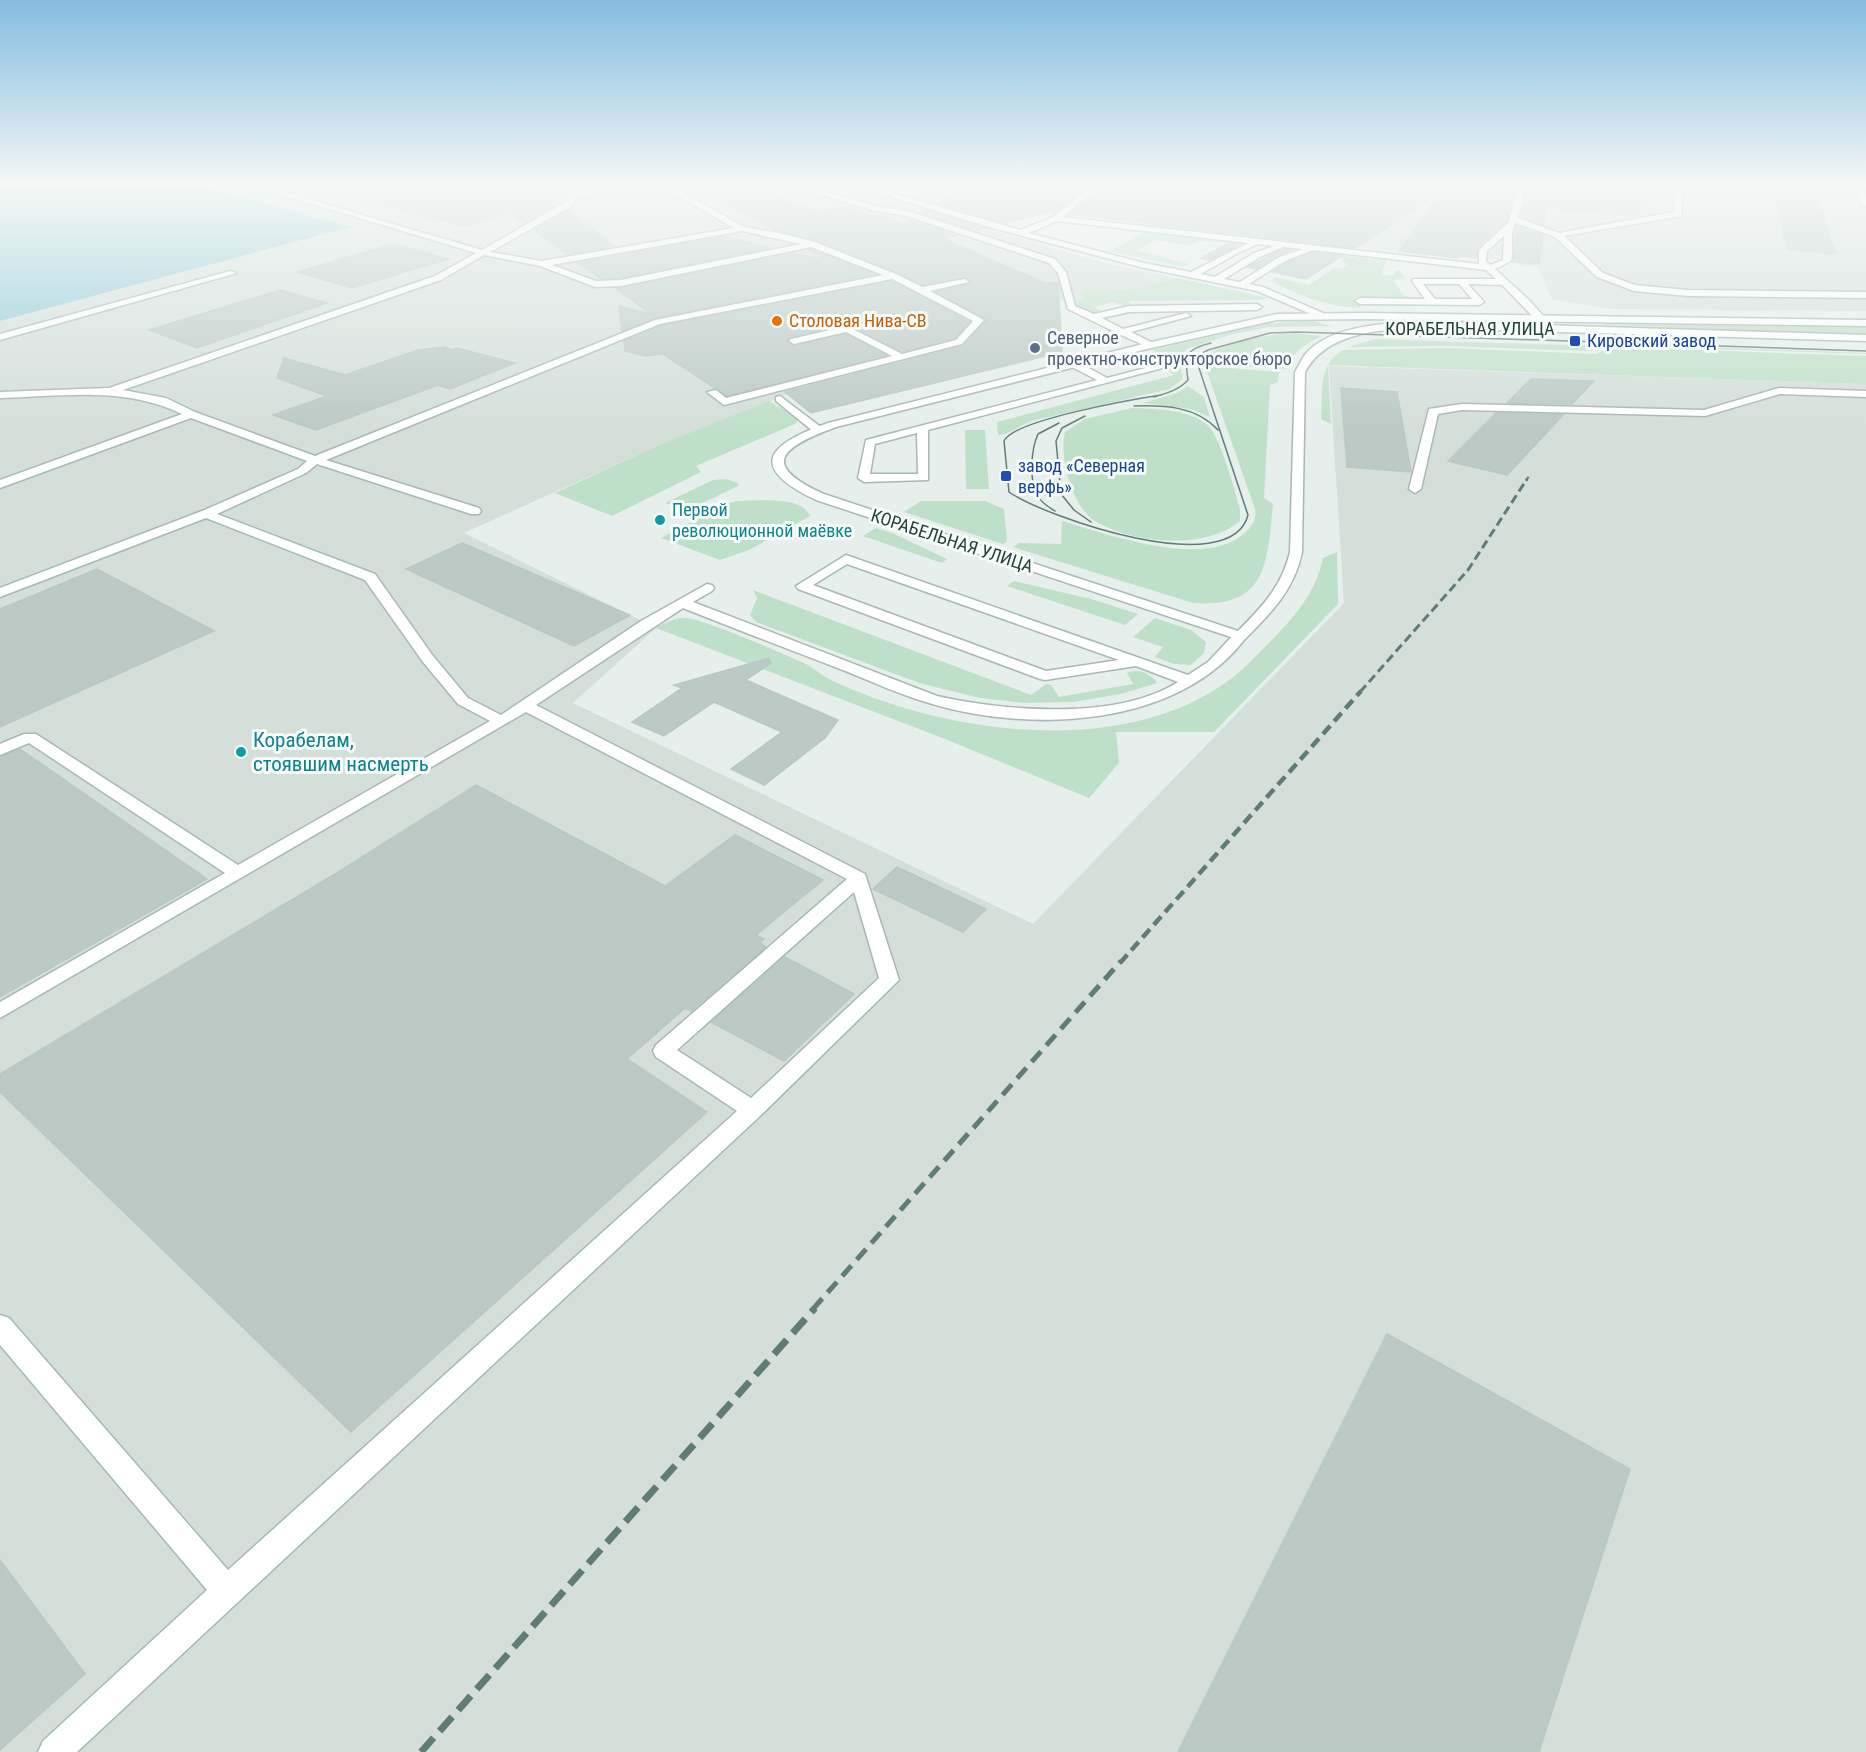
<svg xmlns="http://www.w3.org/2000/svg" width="1866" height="1752" font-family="'Roboto Condensed',sans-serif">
<rect width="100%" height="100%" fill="#e6efeb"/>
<path fill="#d4dfda" d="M 203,186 L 1866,186 L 1866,311 L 1612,309 L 1552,299 L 1538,267 L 1519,264 L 1519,262 L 1459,256 L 1457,258 L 1082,216 L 1083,214 L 1035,208 L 1020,219 L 987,229 L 1104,263 L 1253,294 L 1083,300 L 999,299 L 991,344 L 788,394 L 659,445 L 464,533 L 656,628 L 573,703 L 1033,924 L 1344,603 L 1329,366 L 1866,384 L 1866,1752 L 0,1752 L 0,321 L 349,227 Z"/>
<path fill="#bfe0c8" d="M 1144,233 L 1229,242 L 1198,241 L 1190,246 L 1157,240 L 1136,250 L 1189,264 L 1183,267 L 1110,251 Z
M 1315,253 L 1387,261 L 1381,274 L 1393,276 L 1396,271 L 1400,271 L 1405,279 L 1393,280 L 1404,296 L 1419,298 L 1355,297 L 1361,308 C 1328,307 1303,297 1273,282 L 1272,280 L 1275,277 L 1309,285 L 1335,267 L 1343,268 L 1348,264 L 1341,262 L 1344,259 Z
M 1176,278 L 1268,298 L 1257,300 L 1129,301 L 1130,305 L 1124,306 L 1114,302 L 1094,307 L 1100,310 L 1098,312 L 1088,312 L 1076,305 L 1076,300 L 1083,300 L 1082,291 C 1117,291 1142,291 1176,278 Z
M 1309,320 L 1331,326 L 1268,327 L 1230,335 L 1187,349 L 1180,356 L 1179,363 L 1152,350 L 1266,324 Z
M 1602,324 L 1866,327 L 1866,334 L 1603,325 Z
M 1295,333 L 1323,336 C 1307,343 1292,351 1286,369 L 1204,363 L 1207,355 C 1228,341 1271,334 1295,333 Z
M 1375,339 L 1401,340 L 1602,346 L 1591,351 L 1444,346 L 1349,347 Z
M 1618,344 L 1866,353 L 1866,354 L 1622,346 Z
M 1611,347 L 1866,356 L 1866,384 L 1328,365 L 1331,424 L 1321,419 C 1323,392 1317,366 1343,350 L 1446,348 L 1596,354 Z
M 1180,366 L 1183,379 L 1170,389 L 1031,421 C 1021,425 1008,435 998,435 L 997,422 L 1174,375 L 1167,370 Z
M 1205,366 L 1279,372 L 1278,382 L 1270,385 L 1264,498 L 1273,504 C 1267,563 1268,608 1193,603 L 1013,547 L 1019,543 L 1061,544 L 1062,521 C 1107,534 1205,570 1245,533 C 1253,525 1257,519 1255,509 Z
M 1188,386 L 1204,397 L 1210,417 L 1191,409 L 1143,403 L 1177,393 Z
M 769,401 L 800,419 L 796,422 L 797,423 L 696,466 L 701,472 L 612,516 L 555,493 L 659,445 Z
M 1132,408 C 1156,409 1185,409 1205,423 C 1221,434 1234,490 1240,509 L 1240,521 C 1205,551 1132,543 1095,521 C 1072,507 1059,457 1065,432 L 1085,419 Z
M 965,430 L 985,430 L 989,489 L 966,489 Z
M 726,479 L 738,483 L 738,486 L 688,510 L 665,503 L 713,480 Z
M 736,501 C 755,501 802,495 810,516 L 749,550 L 720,560 L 661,538 L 720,506 Z
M 921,501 L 985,501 L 1004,509 L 1007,541 L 1003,544 L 904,512 Z
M 876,528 L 892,533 L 947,559 L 942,563 L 863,536 Z
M 1337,552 L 1338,604 L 1214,732 L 1116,732 L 1119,763 L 1089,798 L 945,739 L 656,628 C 665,623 674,618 685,618 C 702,618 789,656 808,665 C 816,670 823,676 831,680 C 950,737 1150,764 1252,660 C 1282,629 1314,602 1323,558 Z
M 1014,581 L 1091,599 L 1138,614 L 1125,625 L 1007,586 Z
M 753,590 L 1031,695 L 1046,684 L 1051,685 L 1059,697 L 1133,684 L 1127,673 C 1138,668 1150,673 1157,683 L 1121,694 L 1073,702 L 1024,703 L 980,698 L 919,683 L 756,622 L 750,615 L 757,598 Z
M 1155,618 L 1191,630 L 1206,642 L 1204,653 L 1191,665 L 1174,664 L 1155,657 L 1163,647 L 1133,637 Z"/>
<path fill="#8ec9d4" d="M 0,186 L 203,186 L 350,227 L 0,321 Z"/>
<path fill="#bbcac4" stroke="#b8c9c2" stroke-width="1.5" d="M 344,186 L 538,186 L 564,195 L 554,198 L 560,203 L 524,223 L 509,213 L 464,226 L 343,196 Z
M 693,186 L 757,186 L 796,205 L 801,204 L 817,211 L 846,207 L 875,217 L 882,215 L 903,225 L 911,220 L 958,235 L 944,239 L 1045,283 L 1058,283 L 1062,352 L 811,413 L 785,392 L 964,346 L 986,320 L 936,292 L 970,284 L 971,282 L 965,277 L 922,285 L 897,272 L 816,240 L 771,229 Z
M 963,186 L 1089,186 L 1055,213 L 1048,212 L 1005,223 L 936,203 Z
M 1101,186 L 1517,186 L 1506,222 L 1477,248 L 1477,258 L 1458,256 L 1458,258 L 1399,251 L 1440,194 L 1355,248 L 1069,214 Z
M 1528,186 L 1643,186 L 1639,216 L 1546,208 L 1544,225 L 1521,217 Z
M 1772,186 L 1814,186 L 1836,254 L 1787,249 Z
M 569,210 L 614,246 L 568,254 L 534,230 Z
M 926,210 L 985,228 L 976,231 L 921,213 Z
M 1517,226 L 1543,235 L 1539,264 L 1513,262 Z
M 724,236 L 771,248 L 621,278 L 601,279 L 579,263 Z
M 1229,243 L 1240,244 L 1210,260 L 1201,258 Z
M 393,244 L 448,259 L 352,288 L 297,272 Z
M 811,249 L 875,274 L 655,318 L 622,331 L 619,306 L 651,314 L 615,288 L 793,253 L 819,259 L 820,256 L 808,250 Z
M 1283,249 L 1292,250 L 1278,255 L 1256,269 L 1247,267 Z
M 1313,252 L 1342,256 L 1306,279 L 1272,272 L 1286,263 Z
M 892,281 L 969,322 L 955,338 L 902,352 L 848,324 L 790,337 L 787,341 L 795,346 L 846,334 L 886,355 L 727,396 L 663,354 L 645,356 L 625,351 L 624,341 L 661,326 Z
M 280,290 L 327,303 L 197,348 L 149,330 Z
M 444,347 L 452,350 L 457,348 L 515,363 L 450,389 L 438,385 L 316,430 L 273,415 L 327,396 L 277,378 L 284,358 L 345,375 L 418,350 Z
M 1531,379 L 1594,381 L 1572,404 L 1507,403 Z
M 1341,388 L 1397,392 L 1411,472 L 1347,467 Z
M 1496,413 L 1563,415 L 1507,475 L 1448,461 Z
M 462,543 L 630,615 L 574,646 L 406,569 Z
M 97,569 L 214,631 L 0,727 L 0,609 Z
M 769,658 L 771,663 L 746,680 L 838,720 L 825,738 L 764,785 L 731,769 L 782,732 L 714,702 L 664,736 L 632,722 L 682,688 L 674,685 Z
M 20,749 L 207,879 L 0,997 L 0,757 Z
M 476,785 L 665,886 L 735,835 L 823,880 L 756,935 L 764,939 L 760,943 L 766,947 L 691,1011 L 685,1008 L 627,1059 L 707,1112 L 351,1432 L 0,1092 L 0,1074 L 340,871 Z
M 897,867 L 986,909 L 963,932 L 873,889 Z
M 785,957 L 854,994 L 784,1061 L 711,1022 Z
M 1387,1334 L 1630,1469 L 1539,1752 L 1178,1752 Z
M 0,1560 L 85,1674 L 0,1750 Z"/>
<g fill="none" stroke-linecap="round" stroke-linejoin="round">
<g stroke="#a8b8b2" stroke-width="3">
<path id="service" d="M 253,186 L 263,186 L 482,250 L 564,203 L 571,195 L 540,186 L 551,186 L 576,192 L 645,186 L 642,188 L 578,196 L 570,207 L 490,252 L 542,261 L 734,228 L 662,186 L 671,186 L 744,227 L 779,233 L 815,242 L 896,274 L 922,287 L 965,279 L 969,282 L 930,291 L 984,320 L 962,344 L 724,405 L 707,392 L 716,390 L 726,398 L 892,356 L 846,332 L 794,344 L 789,341 L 791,339 L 847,326 L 902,354 L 956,340 L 973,321 L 892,279 L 660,324 L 326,460 L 479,508 L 481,511 L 479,514 L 471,514 L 317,464 L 306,473 L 217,514 L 375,574 L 433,656 L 468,698 L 501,715 L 641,621 L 707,584 L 712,585 L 714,588 L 712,591 L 693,602 L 937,696 C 1005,711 1117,721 1178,682 L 1136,666 L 1045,680 L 1040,679 L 798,589 L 796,586 L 846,555 L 1188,675 L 1208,662 L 1235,633 L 1245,633 L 1247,636 C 1180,728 1030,734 929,703 C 901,695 875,683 848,672 C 793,651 738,630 683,608 L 536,705 L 865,874 L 899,980 L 760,1116 L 77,1752 L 38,1752 L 43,1741 L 207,1590 L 0,1345 L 0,1315 L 9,1318 L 228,1570 L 737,1111 L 656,1057 L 653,1051 L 656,1045 L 847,879 L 526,712 L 0,1018 L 0,1002 L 225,873 L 29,743 L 0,755 L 0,744 L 24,734 L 36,734 L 238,865 L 490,721 L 458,704 L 423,662 L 365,580 L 206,518 L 0,597 L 0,588 L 202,511 L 298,469 L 307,461 L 191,418 L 0,488 L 0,480 L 182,414 C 125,386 61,396 0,398 L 0,392 L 109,388 L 435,276 L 476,253 ZM 742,231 L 801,244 L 621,280 L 596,281 L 552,265 ZM 811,247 L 883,275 L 655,320 L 315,456 L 195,412 L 166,398 L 123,390 L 441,280 L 484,255 L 540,266 L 595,287 L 621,286 ZM 847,564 L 1119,660 L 1046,671 L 813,585 ZM 854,892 L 879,978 L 751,1098 L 677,1050 Z
M 793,186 L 804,186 L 876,206 L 911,212 L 1055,259 L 1066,272 L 1075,306 L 1094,314 L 1129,306 L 1257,304 L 1262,307 L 1257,310 L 1129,312 L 1102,318 L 1123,329 L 1186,313 L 1191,316 L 1131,332 L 1153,343 L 1153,347 L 1150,348 L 1121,335 L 1073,345 L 1073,341 L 1113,331 L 1068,309 L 1058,273 L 1049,263 L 907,216 L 872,210 Z
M 857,186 L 868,186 L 1021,230 L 1053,217 L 1092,186 L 1099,186 L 1063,217 L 1479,264 L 1479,250 L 1508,223 L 1519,186 L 1526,186 L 1518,218 L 1559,233 L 1674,212 L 1676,186 L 1683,186 L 1681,216 L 1564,236 L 1603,273 L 1635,285 L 1688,290 L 1866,292 L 1866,298 L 1688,296 L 1634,291 L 1597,277 L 1555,237 L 1516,223 C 1509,233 1514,248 1511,261 L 1495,269 L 1530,301 L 1552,326 L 1552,330 L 1546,330 L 1502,285 L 1468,284 L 1484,302 L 1479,305 L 1360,304 L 1355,301 L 1360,298 L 1425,299 L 1412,281 L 1413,279 L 1496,279 L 1486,270 L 1313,250 L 1285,261 L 1249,284 L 1263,287 L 1323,313 L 1323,317 L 1320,318 L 1257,291 L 1140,267 L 992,228 ZM 1057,221 L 1248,243 L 1191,272 L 1144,263 L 1029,233 ZM 1504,236 L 1503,260 L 1490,265 L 1486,261 L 1487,251 ZM 1258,244 L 1274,246 L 1254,253 L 1215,277 L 1201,274 L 1238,253 ZM 1283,247 L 1303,249 L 1279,257 L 1240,282 L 1224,279 L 1260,257 ZM 1423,284 L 1459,284 L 1472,299 L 1435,299 Z
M 1854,186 L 1862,186 L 1866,196 L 1866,206 L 1862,204 Z
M 230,271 L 237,273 L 0,340 L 0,334 Z
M 1070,362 L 1078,362 L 1107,378 L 1165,363 L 1170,366 L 928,430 L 928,480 L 864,482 L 858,478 L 866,440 L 1097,380 L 1070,366 ZM 917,433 L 918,474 L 870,474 L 875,444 Z
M 1779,388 L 1866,391 L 1866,397 L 1780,394 L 1705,416 L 1462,410 L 1438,414 L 1421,489 L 1415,493 L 1409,489 L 1429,409 L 1462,404 L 1704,410 Z
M 780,396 L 822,428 L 822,432 L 814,432 L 776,401 L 776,397 Z"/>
</g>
<g stroke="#a8b8b2" stroke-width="3">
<path id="minor" d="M 1365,313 L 1866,320 L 1866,326 L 1365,319 L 1277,320 L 1147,349 L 836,427 C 782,447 758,464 824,494 L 1238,631 C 1262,607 1282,586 1290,552 L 1295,372 C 1298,367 1301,361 1304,356 C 1330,322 1401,322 1440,322 L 1866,335 L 1866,341 L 1423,328 C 1380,330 1328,331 1305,372 L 1302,552 C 1295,589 1271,613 1245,639 L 1240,640 L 816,500 C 745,466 769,444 828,423 L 1147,343 L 1277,314 Z"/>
</g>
<use href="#service" fill="#fff" fill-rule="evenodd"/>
<use href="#minor" fill="#fff" fill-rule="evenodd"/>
<path stroke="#5f7d75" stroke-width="1.5" d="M 1161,395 C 1135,399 1013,420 1004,441 L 1009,492 C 1045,517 1231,582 1248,515 L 1197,362 L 1201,354 L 1208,350 L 1270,333 L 1298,332 L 1866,351
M 1154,397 C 1167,393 1179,390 1188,380 C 1184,355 1186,349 1211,343
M 1134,406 C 1164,405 1196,406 1218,430
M 1085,416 L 1062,428 L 1056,441 L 1061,494 L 1074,510 L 1091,522
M 1055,511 C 1048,507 1041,502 1037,495 C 1029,480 1031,449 1038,434 L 1059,423"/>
<path stroke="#5f7d75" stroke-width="2" stroke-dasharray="5 3" stroke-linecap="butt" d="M 1526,481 L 1530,474"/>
<path stroke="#5f7d75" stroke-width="3" stroke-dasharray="9 4.5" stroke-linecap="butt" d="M 1360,692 L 1468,570 L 1527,479"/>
<path stroke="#5f7d75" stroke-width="4.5" stroke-dasharray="11 6" stroke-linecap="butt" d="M 1120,963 L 1361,691"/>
<path stroke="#5f7d75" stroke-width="5" stroke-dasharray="14 8" stroke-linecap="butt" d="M 813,1309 L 1121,961"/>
<path stroke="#5f7d75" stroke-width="7" stroke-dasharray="19 9" stroke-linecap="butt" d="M 421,1752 L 815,1308"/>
</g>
<linearGradient id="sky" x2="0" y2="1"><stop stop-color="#84bce0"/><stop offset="0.43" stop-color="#f4f8f6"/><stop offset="1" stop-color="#f4f8f6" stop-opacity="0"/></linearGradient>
<rect width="1866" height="431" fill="url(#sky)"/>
<circle fill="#e8710a" stroke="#f7fbf9" stroke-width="2" cx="777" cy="321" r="6"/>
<g fill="#1a4fb4" stroke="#f7fbf9" stroke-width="2">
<rect x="1569" y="335" width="12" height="12" rx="3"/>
<rect x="1000" y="470" width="12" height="12" rx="3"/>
</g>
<circle fill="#5c6f8a" stroke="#f7fbf9" stroke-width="2" cx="1035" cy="348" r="6"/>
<g fill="#0f9aa8" stroke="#f7fbf9" stroke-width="2">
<circle cx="660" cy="520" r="6"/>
<circle cx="241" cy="752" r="6"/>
</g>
<g text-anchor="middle" stroke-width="6" stroke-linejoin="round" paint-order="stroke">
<g font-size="18" fill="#c56008" stroke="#f7fbf9" text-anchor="start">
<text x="789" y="327">Столовая Нива-СВ</text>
</g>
<g font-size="18" fill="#24423a" stroke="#f7fbf9">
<text x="1470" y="335">КОРАБЕЛЬНАЯ УЛИЦА</text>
<text transform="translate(952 541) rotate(18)" y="6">КОРАБЕЛЬНАЯ УЛИЦА</text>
</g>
<g font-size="18" fill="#4e5e75" stroke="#f7fbf9" text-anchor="start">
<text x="1047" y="344">Северное<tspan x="1047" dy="21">проектно-конструкторское бюро</tspan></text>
</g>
<g font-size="18" fill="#164399" stroke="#f7fbf9" text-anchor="start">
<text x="1587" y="347">Кировский завод</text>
<text x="1018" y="472">завод «Северная<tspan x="1018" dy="21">верфь»</tspan></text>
</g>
<g font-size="18" fill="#0d838f" stroke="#f7fbf9" text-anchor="start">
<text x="672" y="516">Первой<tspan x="672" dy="21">революционной маёвке</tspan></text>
</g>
<g font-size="21" fill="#0d838f" stroke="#f7fbf9" text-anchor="start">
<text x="253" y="747">Корабелам,<tspan x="253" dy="24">стоявшим насмерть</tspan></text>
</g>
</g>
</svg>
